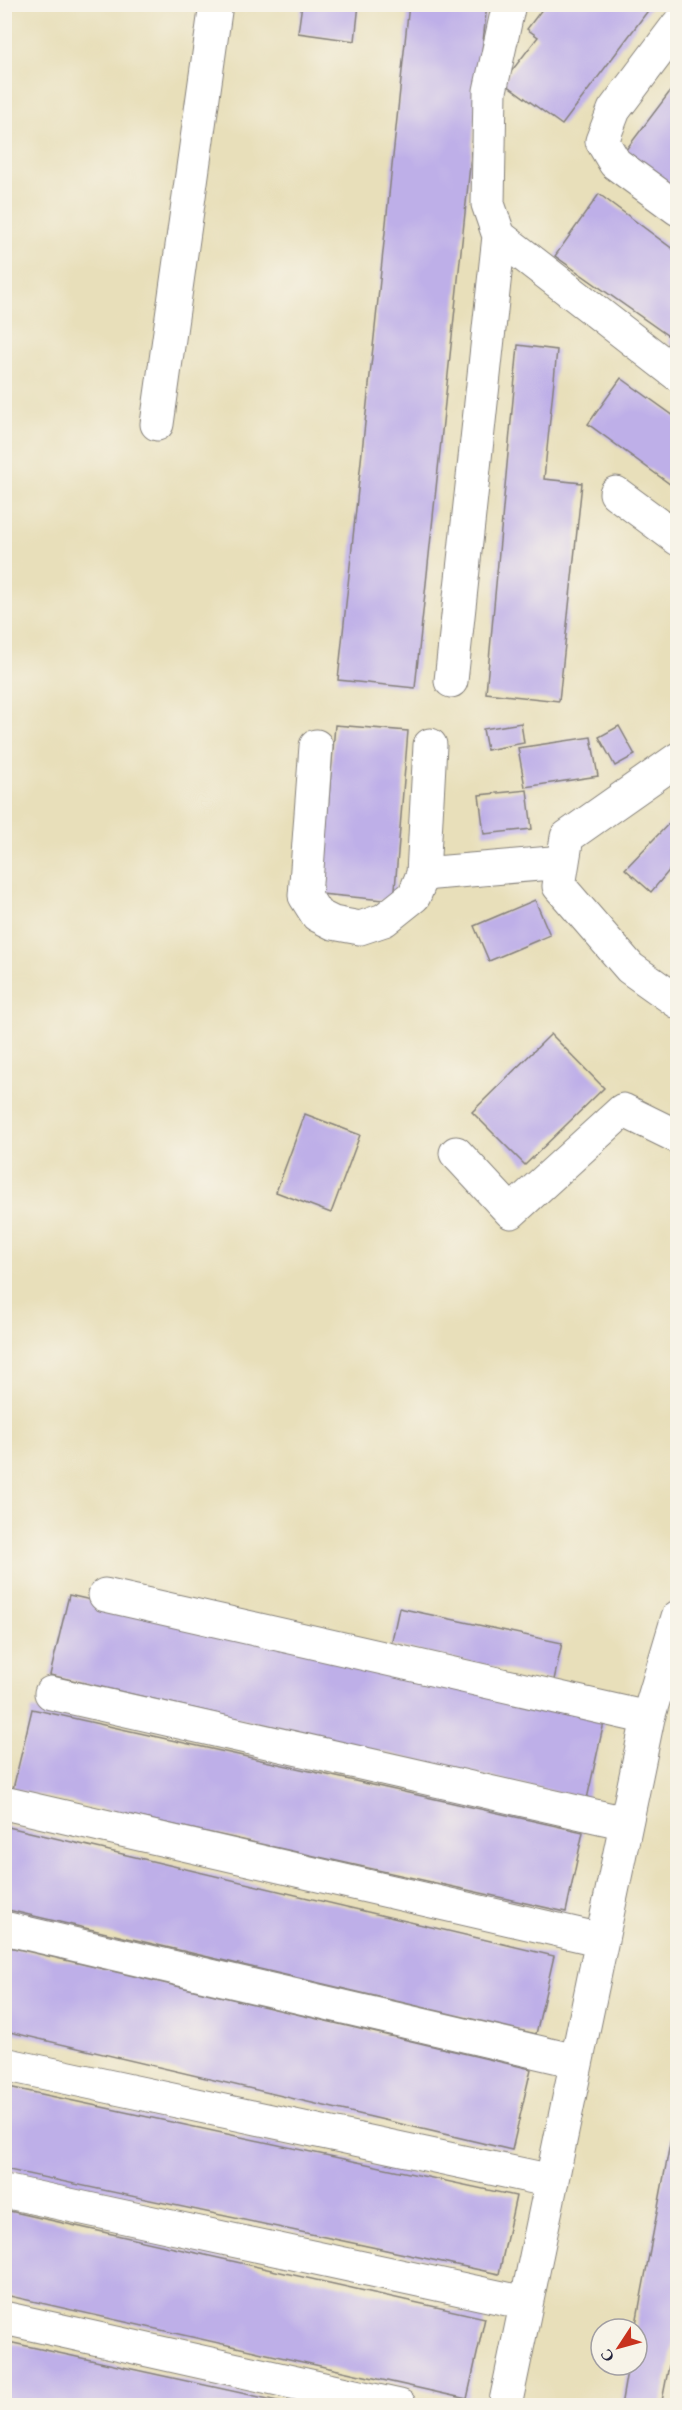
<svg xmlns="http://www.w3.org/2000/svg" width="682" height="2410" font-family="'EB Garamond',serif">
<rect width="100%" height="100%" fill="#f7f3e8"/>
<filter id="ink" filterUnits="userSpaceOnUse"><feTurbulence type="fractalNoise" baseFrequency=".0167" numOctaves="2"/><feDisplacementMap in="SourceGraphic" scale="12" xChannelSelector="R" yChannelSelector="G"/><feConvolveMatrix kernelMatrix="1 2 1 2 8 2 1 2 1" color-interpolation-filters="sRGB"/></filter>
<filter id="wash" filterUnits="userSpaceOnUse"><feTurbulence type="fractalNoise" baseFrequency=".008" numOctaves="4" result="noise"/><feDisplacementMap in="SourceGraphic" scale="24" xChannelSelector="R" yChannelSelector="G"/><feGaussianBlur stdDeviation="1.35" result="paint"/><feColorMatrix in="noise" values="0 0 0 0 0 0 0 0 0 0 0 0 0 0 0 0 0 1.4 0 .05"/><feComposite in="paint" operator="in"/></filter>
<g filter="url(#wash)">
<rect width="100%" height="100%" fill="#e8dfba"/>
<g id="blocks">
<path fill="#beafe8" d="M 302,4 L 359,4 L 355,41 L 298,33 Z
M 409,4 L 487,4 L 415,688 L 338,680 Z
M 546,4 L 653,4 L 562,125 L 503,82 L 538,37 L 527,29 Z
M 678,81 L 678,190 L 625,151 Z
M 599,194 L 678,253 L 678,350 L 668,343 L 671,338 L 555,256 Z
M 518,345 L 557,350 L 544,479 L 582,483 L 559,701 L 486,693 Z
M 621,378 L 678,419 L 678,490 L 588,424 Z
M 521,723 L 524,743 L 487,750 L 483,729 Z
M 335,725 L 408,731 L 394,901 L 321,894 Z
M 619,726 L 635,755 L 615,766 L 599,737 Z
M 591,737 L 598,776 L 525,787 L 518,748 Z
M 527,790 L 532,829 L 484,834 L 479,795 Z
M 678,814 L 678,860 L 651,892 L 625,869 Z
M 535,900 L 550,935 L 489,961 L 474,926 Z
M 551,1034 L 604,1088 L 525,1165 L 472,1112 Z
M 305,1114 L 360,1135 L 331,1213 L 276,1192 Z
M 69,1595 L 605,1718 L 587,1799 L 50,1675 Z
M 399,1608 L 562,1643 L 554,1680 L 391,1645 Z
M 32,1709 L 583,1832 L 566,1912 L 13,1789 Z
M 4,1826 L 554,1956 L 536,2034 L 4,1909 Z
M 5,1946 L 531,2069 L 512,2150 L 5,2031 Z
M 4,2086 L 516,2196 L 499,2274 L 4,2169 Z
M 676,2112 L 678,2320 L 661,2406 L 621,2406 L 628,2365 L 637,2365 L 637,2329 L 635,2329 Z
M 5,2210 L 485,2318 L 467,2399 L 5,2295 Z
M 4,2341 L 296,2405 L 296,2406 L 4,2406 Z"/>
</g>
</g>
<g filter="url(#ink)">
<use href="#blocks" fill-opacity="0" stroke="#85807a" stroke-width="1.5"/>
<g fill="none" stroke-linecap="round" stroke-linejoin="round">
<g stroke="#85807a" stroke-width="35">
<path id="minor" d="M 678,25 L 614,110 L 602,141 L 615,163 L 678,209
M 499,236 L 488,204 L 490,91 L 509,4
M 157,424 L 216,4
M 616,493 L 678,539
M 451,681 L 499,236 L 678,375
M 316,746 L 305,896 L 317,915 L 333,923 L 360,928 L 384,920 L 414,896 L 423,874 L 563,862
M 678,759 L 567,837 L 559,886 L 630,968 L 678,1002
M 423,874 L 430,745
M 456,1153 L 511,1212 L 623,1110 L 678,1137
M 105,1595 L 648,1718
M 51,1693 L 626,1823
M 4,1803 L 602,1940
M 4,1928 L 576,2061
M 4,2064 L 552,2181
M 4,2191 L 526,2303
M 4,2318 L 400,2406
M 505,2406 L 648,1718 L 678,1617"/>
</g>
<use href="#minor" stroke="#fff" stroke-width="33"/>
</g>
</g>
<rect width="682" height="2410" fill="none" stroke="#f7f3e8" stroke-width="24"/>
<g transform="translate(619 2347) rotate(234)"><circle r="28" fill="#f7f3e8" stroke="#a29fa3" stroke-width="1.5"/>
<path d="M0-4.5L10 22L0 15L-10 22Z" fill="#c8321e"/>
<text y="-9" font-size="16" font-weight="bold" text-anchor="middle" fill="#22223b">С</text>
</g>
</svg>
